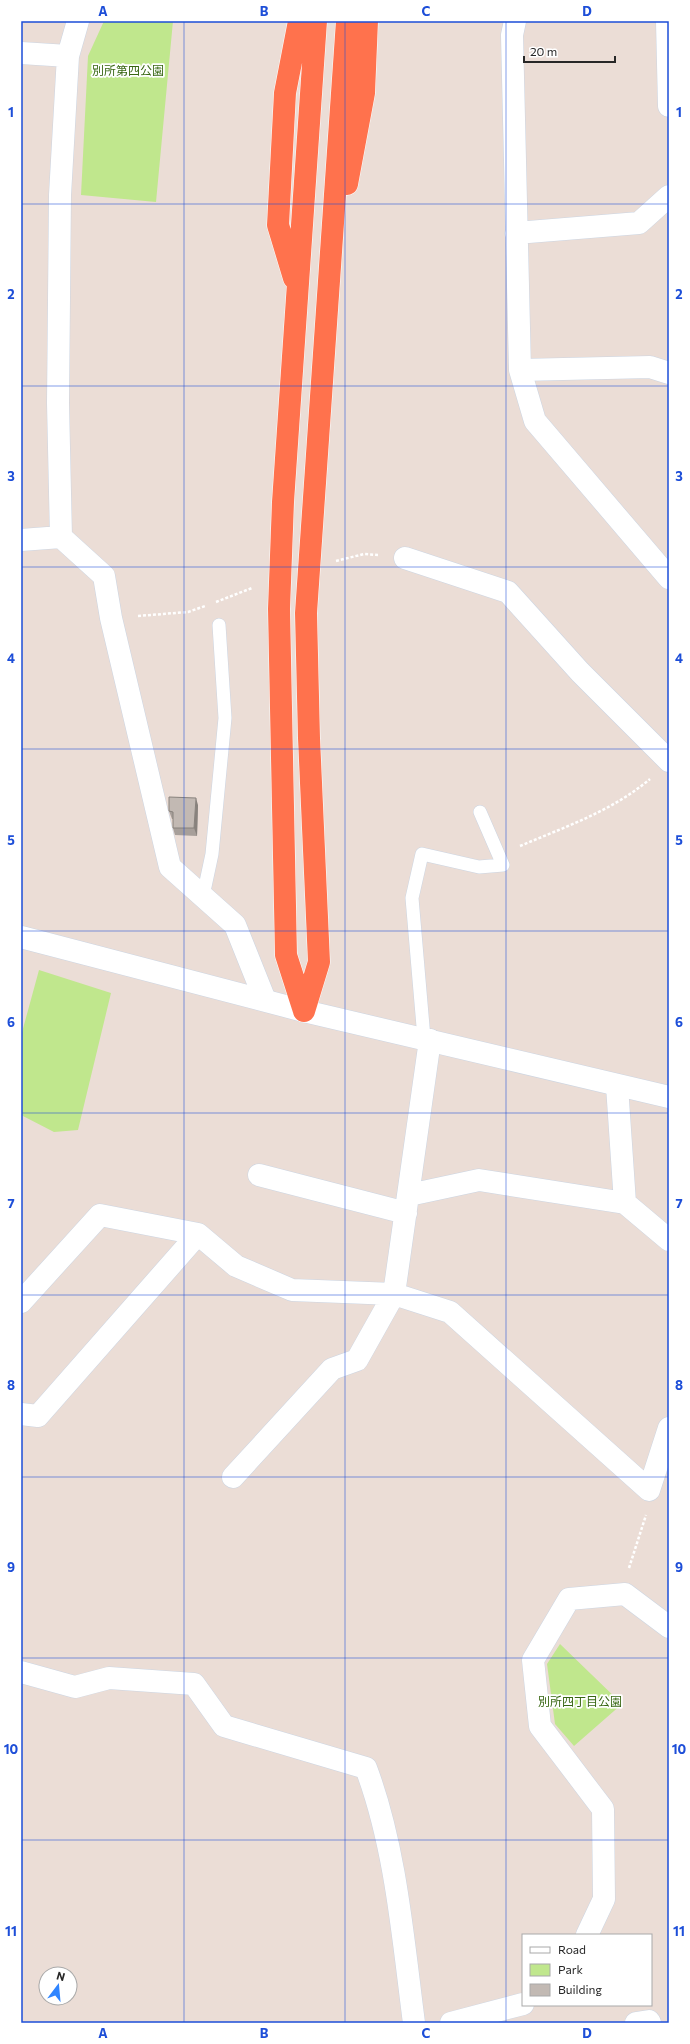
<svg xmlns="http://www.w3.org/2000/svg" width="690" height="2044" font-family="Commissioner,'Noto Sans JP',sans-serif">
<rect width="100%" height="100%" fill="#ebddd6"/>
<path fill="#c0e78d" d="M 104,21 L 173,21 L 156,202 L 81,195 L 88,56 Z
M 39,970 L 111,993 L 78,1130 L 54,1132 L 21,1115 L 21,1036 Z
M 560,1644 L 622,1704 L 574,1746 L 555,1724 L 547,1664 Z"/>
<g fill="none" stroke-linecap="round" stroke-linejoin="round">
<g stroke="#ccd5e2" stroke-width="14">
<path id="lane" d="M 203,896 L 212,854 L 225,718 L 219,625
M 424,1038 L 412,898 L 422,854 L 479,867 L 503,865 L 480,812"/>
</g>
<g stroke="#ccd5e2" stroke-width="23">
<path id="street" d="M 515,21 L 512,35 L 520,370 L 535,421 L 669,578
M 667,21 L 669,106
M 21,53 L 68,56 L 60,195 L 58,403 L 61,537 L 104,576 L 111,618 L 170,867 L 235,925 L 265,1000
M 68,56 L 78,21
M 516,233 L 639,223 L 669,196
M 520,370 L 650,367 L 669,373
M 21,540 L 61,537
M 405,558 L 508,592 L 580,672 L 669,761
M 617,1086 L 625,1203 L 669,1240
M 259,1175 L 406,1213
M 409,1195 L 479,1180 L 625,1203
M 21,1302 L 100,1215 L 198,1234 L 236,1266 L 292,1290 L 394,1294 L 450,1312 L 649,1490 L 669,1428
M 21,1414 L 38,1416 L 198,1234
M 233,1477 L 332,1369 L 357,1360 L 394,1294 L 430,1040
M 21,1672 L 75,1687 L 109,1678 L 194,1684 L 224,1726 L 366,1768 C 396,1848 403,1939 414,2023
M 587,1935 L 604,1899 L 603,1809 L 540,1726 L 533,1660 L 569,1599 L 625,1594 L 669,1627
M 451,2023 L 523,2004
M 636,2023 L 649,2021 L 650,2023"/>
</g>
<g stroke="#ccd5e2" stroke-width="23">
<path id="secondary" d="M 21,937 L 304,1011 L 669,1097"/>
</g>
<g stroke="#fff" stroke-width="23">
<path id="highway" d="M 347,184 L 364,93 L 367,21
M 294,278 L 278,225 L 285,93 L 299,21
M 304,1011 L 286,955 L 279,609 L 283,502 L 316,21
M 304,1011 L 319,962 L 309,738 L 306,613 L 347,21"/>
</g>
<path stroke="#fff" stroke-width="2.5" stroke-dasharray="3 2" stroke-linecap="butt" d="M 336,561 L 364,554 L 378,555
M 216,602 L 252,588
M 138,616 L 188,612 L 205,606
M 520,846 C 565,827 612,811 650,779
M 629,1568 L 646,1515"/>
<use href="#lane" stroke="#fff" stroke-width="13"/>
<use href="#street" stroke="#fff" stroke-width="22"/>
<use href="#secondary" stroke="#fff" stroke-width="22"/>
<use href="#highway" stroke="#ff724d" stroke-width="22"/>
</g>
<path fill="#a79f9a" d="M 198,805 L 197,836 L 175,835 L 173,828 L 173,819 L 172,819 L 169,811 Z"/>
<path fill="#88827d" d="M 196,798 L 198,805 L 197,836 L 194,828 Z"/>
<path fill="#c2b9b3" stroke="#88827d" d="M 169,797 L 196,798 L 194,828 L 173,828 L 173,812 L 169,811 Z"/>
<path fill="none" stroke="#1d4ed8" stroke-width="1" stroke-opacity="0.55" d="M 184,21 L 184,2023M 345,21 L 345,2023M 506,21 L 506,2023M 21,204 L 669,204M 21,386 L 669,386M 21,567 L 669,567M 21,749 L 669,749M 21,931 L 669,931M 21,1113 L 669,1113M 21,1295 L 669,1295M 21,1477 L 669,1477M 21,1658 L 669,1658M 21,1840 L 669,1840"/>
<g text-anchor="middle" stroke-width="3.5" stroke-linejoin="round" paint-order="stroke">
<g font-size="12" fill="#386713" stroke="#fff">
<text x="128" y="75">別所第四公園</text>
<text x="580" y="1706">別所四丁目公園</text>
</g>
</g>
<rect width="690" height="2044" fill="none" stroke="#ffffff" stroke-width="44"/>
<rect x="522" y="1934" width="130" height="72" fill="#ffffff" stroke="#a9a9a9"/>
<rect x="530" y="1947" width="20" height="6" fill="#ffffff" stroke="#a9a9a9"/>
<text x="558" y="1954" font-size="12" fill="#272727">Road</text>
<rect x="530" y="1964" width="20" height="12" fill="#c0e78d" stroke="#a9a9a9"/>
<text x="558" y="1974" font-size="12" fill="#272727">Park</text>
<rect x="530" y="1984" width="20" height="12" fill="#c2b9b3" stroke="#a9a9a9"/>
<text x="558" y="1994" font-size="12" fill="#272727">Building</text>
<g transform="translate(58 1986) rotate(16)"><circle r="19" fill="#ffffff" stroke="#a9a9a9"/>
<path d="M0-3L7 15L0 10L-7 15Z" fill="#2f85ff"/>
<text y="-6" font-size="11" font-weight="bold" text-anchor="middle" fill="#272727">N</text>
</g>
<path d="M524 56v6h91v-6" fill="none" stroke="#272727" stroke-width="2"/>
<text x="530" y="56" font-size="12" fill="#272727" stroke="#ffffff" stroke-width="3" paint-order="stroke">20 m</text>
<rect x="22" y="22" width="646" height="2000" fill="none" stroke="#1d4ed8" stroke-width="1.5"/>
<g font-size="13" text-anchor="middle" font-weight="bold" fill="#1d4ed8">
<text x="103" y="16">A</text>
<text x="264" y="16">B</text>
<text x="426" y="16">C</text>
<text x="587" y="16">D</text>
<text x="11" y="117">1</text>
<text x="679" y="117">1</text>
<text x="11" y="299">2</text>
<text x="679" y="299">2</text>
<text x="11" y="481">3</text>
<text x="679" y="481">3</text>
<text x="11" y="663">4</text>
<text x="679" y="663">4</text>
<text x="11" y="845">5</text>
<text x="679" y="845">5</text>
<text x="11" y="1027">6</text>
<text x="679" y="1027">6</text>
<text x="11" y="1208">7</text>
<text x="679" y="1208">7</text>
<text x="11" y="1390">8</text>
<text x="679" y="1390">8</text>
<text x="11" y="1572">9</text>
<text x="679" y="1572">9</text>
<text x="11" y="1754">10</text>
<text x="679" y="1754">10</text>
<text x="11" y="1936">11</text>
<text x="679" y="1936">11</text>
<text x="103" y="2038">A</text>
<text x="264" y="2038">B</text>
<text x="426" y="2038">C</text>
<text x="587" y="2038">D</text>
</g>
</svg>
